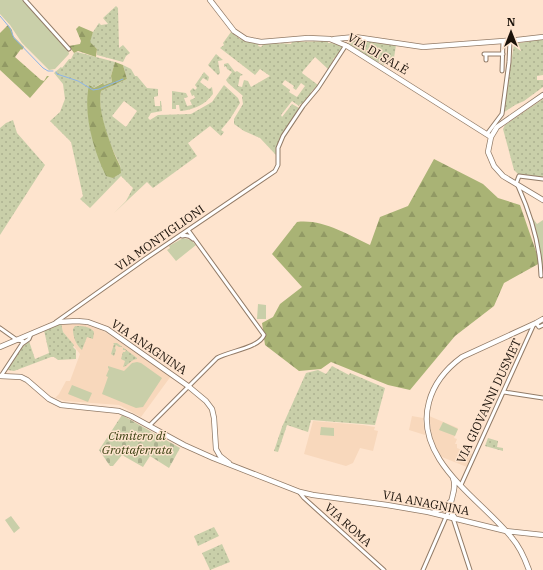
<svg xmlns="http://www.w3.org/2000/svg" width="543" height="570" font-family="'IBM Plex Serif',serif">
<defs>
<pattern id="grass-dots" width="8" height="8" patternUnits="userSpaceOnUse"><rect width="8" height="8" fill="#c9cfa9"/><path d="M2 2h.1M6 6h.1" fill="none" stroke="#acb190" stroke-width="1.8" stroke-linecap="round"/></pattern>
<pattern id="forest-firs" width="22" height="20" patternUnits="userSpaceOnUse"><rect width="22" height="20" fill="#a9b375"/><path d="M5 1l3.5 6h-7zM16 11l3.5 6h-7z" fill="#919964"/></pattern>
<pattern id="cemetery-stones" width="16" height="16" patternUnits="userSpaceOnUse"><rect width="16" height="16" fill="#c9cfa9"/><path d="M2 7V4a2 2 0 0 1 4 0v3zM10 15v-3a2 2 0 0 1 4 0v3z" fill="#acb190"/></pattern>
</defs>
<rect width="100%" height="100%" fill="#fee4ce"/>
<path fill="#f8d8bc" d="M 61,323 L 83,324 L 100,329 L 108,334 L 171,376 L 141,417 L 119,405 L 65,401 L 55,398 L 59,394 L 66,381 L 70,381 L 80,354 L 63,332 Z
M 412,416 L 423,418 L 425,435 L 409,430 Z
M 429,416 L 458,428 L 454,438 L 457,439 L 455,444 L 457,444 L 457,448 L 472,454 L 467,467 L 442,457 L 438,453 L 432,436 Z
M 313,421 L 363,425 L 375,427 L 374,430 L 378,431 L 373,451 L 360,448 L 353,463 L 346,466 L 304,454 Z"/>
<path fill="url(#grass-dots)" fill-rule="evenodd" d="M 116,6 L 118,8 L 119,48 L 123,45 L 130,53 L 126,56 L 123,62 L 97,55 L 97,49 L 89,42 L 93,32 L 99,23 L 101,25 L 108,24 L 103,18 Z
M 231,32 L 240,39 L 259,44 L 258,46 L 261,47 L 264,44 L 276,43 L 280,44 L 281,43 L 291,44 L 292,42 L 328,41 L 328,43 L 331,43 L 344,46 L 336,57 L 333,59 L 334,60 L 328,69 L 315,57 L 303,71 L 302,73 L 318,85 L 311,92 L 311,94 L 303,105 L 300,104 L 299,106 L 292,101 L 281,115 L 282,117 L 292,104 L 299,108 L 277,148 L 276,155 L 260,138 L 244,131 L 234,124 L 234,119 L 243,104 L 242,97 L 243,96 L 228,83 L 226,80 L 232,72 L 227,69 L 226,66 L 224,67 L 224,64 L 228,63 L 235,72 L 237,71 L 243,75 L 240,76 L 238,86 L 242,87 L 244,80 L 248,81 L 251,87 L 270,76 L 260,69 L 255,75 L 220,48 L 224,45 L 223,43 ZM 285,80 L 294,86 L 293,88 L 296,90 L 301,83 L 305,86 L 297,97 L 289,92 L 290,90 L 282,84 Z
M 353,39 L 396,45 L 394,58 L 383,65 L 380,62 L 377,62 L 350,45 L 348,43 L 349,41 Z
M 543,39 L 543,75 L 537,76 L 537,80 L 543,80 L 543,87 L 524,101 L 515,105 L 503,113 L 514,44 Z
M 77,52 L 115,62 L 111,76 L 112,82 L 104,85 L 102,83 L 94,88 L 90,128 L 121,167 C 111,148 96,112 101,91 L 127,79 L 123,65 L 131,69 L 135,76 L 137,76 L 147,88 L 158,89 L 158,96 L 154,97 L 155,106 L 160,106 L 160,101 L 161,101 L 162,111 L 151,113 L 148,118 L 150,120 L 158,115 L 191,114 L 212,102 L 224,85 L 238,98 L 240,103 L 230,119 L 221,130 L 224,132 L 221,136 L 210,126 L 188,143 L 197,156 L 153,188 L 147,182 L 113,214 L 126,201 L 133,188 L 121,176 L 90,208 L 80,199 L 83,196 L 71,142 L 50,121 L 60,112 L 65,99 L 63,84 L 54,73 L 61,67 L 62,68 L 69,59 L 71,59 L 74,53 ZM 124,101 L 137,111 L 126,127 L 112,116 Z
M 216,54 L 223,60 L 218,61 L 220,73 L 218,75 L 208,65 Z
M 204,72 L 209,77 L 208,81 L 203,78 L 200,82 L 209,89 L 212,87 L 213,94 C 205,105 193,110 180,111 L 179,105 L 176,105 L 176,109 L 172,109 L 172,91 L 186,93 L 188,97 L 184,98 L 187,106 L 192,105 L 190,100 L 195,98 L 194,95 L 192,96 L 190,91 L 193,88 L 195,90 L 197,88 L 195,85 Z
M 543,99 L 543,177 L 518,174 L 514,170 L 503,129 L 505,125 Z
M 13,120 L 17,133 L 45,165 L 0,235 L 0,128 L 6,123 Z
M 61,323 L 63,332 L 74,345 L 73,347 L 76,350 L 76,359 L 58,360 L 54,357 L 51,357 L 14,371 L 8,370 L 8,369 L 21,348 L 29,341 L 35,359 L 49,353 L 44,330 Z
M 75,326 C 82,326 90,326 94,332 L 93,339 L 87,337 L 82,350 C 76,345 73,337 73,329 Z
M 113,343 L 117,343 L 137,358 L 137,359 C 130,360 128,366 123,367 L 125,361 L 121,359 L 123,352 L 125,352 L 126,350 L 123,350 L 123,347 L 119,347 L 116,345 L 115,348 L 116,350 L 114,356 L 111,354 L 114,344 Z
M 332,366 L 349,375 L 350,373 L 385,388 L 375,425 L 311,420 L 308,432 L 287,425 L 278,452 L 274,451 L 282,427 L 306,373 L 318,370 L 326,374 Z
M 488,438 L 498,441 L 497,447 L 503,448 L 503,451 L 485,446 Z
M 214,527 L 219,536 L 198,546 L 194,536 Z
M 222,544 L 230,562 L 210,570 L 202,553 Z"/>
<path fill="url(#forest-firs)" d="M 8,25 L 12,30 L 13,36 L 24,47 L 22,50 L 21,49 L 15,57 L 41,80 L 44,81 L 47,76 L 49,76 L 30,98 L 0,70 L 0,33 Z
M 79,26 L 93,32 L 90,42 L 97,49 L 96,57 L 78,51 L 74,53 L 69,46 L 80,44 L 81,41 L 76,29 Z
M 115,62 L 123,65 L 127,79 L 101,91 C 97,109 108,136 114,153 C 117,161 121,165 121,173 L 113,178 L 106,176 C 93,149 83,114 89,85 L 94,88 L 103,83 L 104,85 L 112,82 L 111,76 Z
M 434,159 L 483,184 L 498,198 L 520,205 L 540,263 L 504,283 L 494,306 L 455,336 L 410,390 L 388,385 L 331,362 L 321,369 L 299,371 L 265,345 L 262,323 L 273,317 L 280,304 L 302,287 L 272,254 L 297,222 C 323,219 346,234 370,245 L 380,217 L 408,206 Z"/>
<path fill="url(#cemetery-stones)" d="M 122,415 L 180,448 L 169,468 L 150,456 L 143,467 L 122,455 L 113,466 L 110,466 L 99,450 Z"/>
<path fill="#c9cfa9" d="M 0,0 L 24,0 L 68,49 L 69,54 L 55,69 L 49,70 L 22,43 L 10,25 L 0,14 Z
M 531,216 L 537,224 L 543,220 L 543,271 L 542,270 L 534,225 Z
M 183,238 L 191,240 L 196,245 L 176,261 L 167,250 L 170,248 L 169,246 Z
M 258,304 L 266,305 L 266,319 L 257,319 Z
M 137,362 L 141,363 L 162,378 L 143,407 L 136,408 L 102,394 L 108,377 L 106,376 L 109,369 L 108,368 L 108,366 L 124,371 L 132,363 Z
M 72,385 L 92,393 L 88,402 L 68,394 Z
M 443,422 L 458,429 L 455,436 L 439,430 Z
M 321,427 L 334,428 L 334,436 L 320,435 Z
M 11,516 L 20,528 L 14,533 L 5,520 Z"/>
<g fill="none" stroke-linecap="round" stroke-linejoin="round">
<path stroke="#8eb5e7" stroke-width="1" d="M 0,16 L 10,28 L 14,38 L 43,68 L 48,71 L 53,71
M 56,72 L 57,74 L 78,81 L 93,90 L 99,89 L 123,79"/>
<g stroke="#927b67" stroke-width="5">
<path id="street" d="M 25,0 L 69,49
M 484,54 L 503,54
M 486,60 L 486,54
M 502,71 L 503,41
M 487,134 L 502,114 L 509,62 L 510,41
M 516,184 L 519,176 L 543,179
M 518,186 C 531,215 540,244 541,276
M 182,236 C 186,235 190,236 193,239
M 56,322 L 145,259 L 275,171 L 278,165 L 278,148 L 283,136 L 303,106 L 318,88 L 346,45
M 536,323 L 539,327 L 543,325
M 0,328 L 17,340 L 23,341 L 22,344
M 1,376 L 22,344 L 29,339 L 31,334
M 504,392 L 543,398
M 149,426 L 217,358 C 229,351 259,348 264,335 L 188,230
M 461,485 L 534,324
M 300,493 L 304,498 L 384,570
M 453,518 L 470,570
M 423,570 L 450,508"/>
</g>
<g stroke="#927b67" stroke-width="6">
<path id="secondary" d="M 210,0 L 234,31 L 246,39 L 261,42 L 308,38 L 330,39 L 347,46 L 491,137
M 334,39 L 355,37 L 423,47 L 517,40 L 543,37
M 543,95 L 497,127 L 491,137 L 488,152 L 494,166 L 503,176 L 543,200
M 0,347 L 59,322 L 77,321 L 88,322 L 107,329 L 188,386 L 206,401 L 212,409 L 214,418 L 216,449 L 220,456 L 229,463
M 0,376 L 21,377 L 27,380 L 49,399 L 61,405 L 119,411 L 131,416 L 184,445 L 213,458 L 300,492 L 313,495 L 387,505 L 428,512 L 506,531 L 543,535
M 453,478 C 459,493 443,506 455,518
M 434,512 L 444,508 L 451,501
M 529,570 C 525,559 520,547 512,538 C 481,499 413,460 429,402 C 434,383 447,368 462,357 L 536,323 L 543,319"/>
</g>
<use href="#street" stroke="#fff" stroke-width="3"/>
<use href="#secondary" stroke="#fff" stroke-width="4.5"/>
</g>
<g text-anchor="middle" stroke-width="3" stroke-linejoin="round" paint-order="stroke">
<g font-size="12" fill="#1b120a" stroke="#fee4ce">
<text transform="translate(378 54) rotate(31)" y="4">VIA DI SALÈ</text>
<text transform="translate(160 238) rotate(-35)" y="4">VIA MONTIGLIONI</text>
<text transform="translate(149 347) rotate(34)" y="4">VIA ANAGNINA</text>
<text transform="translate(489 401) rotate(-65)" y="4">VIA GIOVANNI DUSMET</text>
<text transform="translate(426 503) rotate(11)" y="4">VIA ANAGNINA</text>
<text transform="translate(348 525) rotate(42)" y="4">VIA ROMA</text>
</g>
<g font-size="12" font-style="italic" fill="#383e0e" stroke="#fee4ce">
<text x="137" y="440">Cimitero di<tspan x="137" dy="14">Grottaferrata</tspan></text>
</g>
</g>
<g transform="translate(511 32)" stroke="#fee4ce" stroke-width="3" paint-order="stroke">
<path d="M0-3L7 15L0 10L-7 15Z" fill="#1b120a"/>
<text y="-6" font-size="11" font-weight="bold" text-anchor="middle" fill="#1b120a">N</text>
</g>
</svg>
